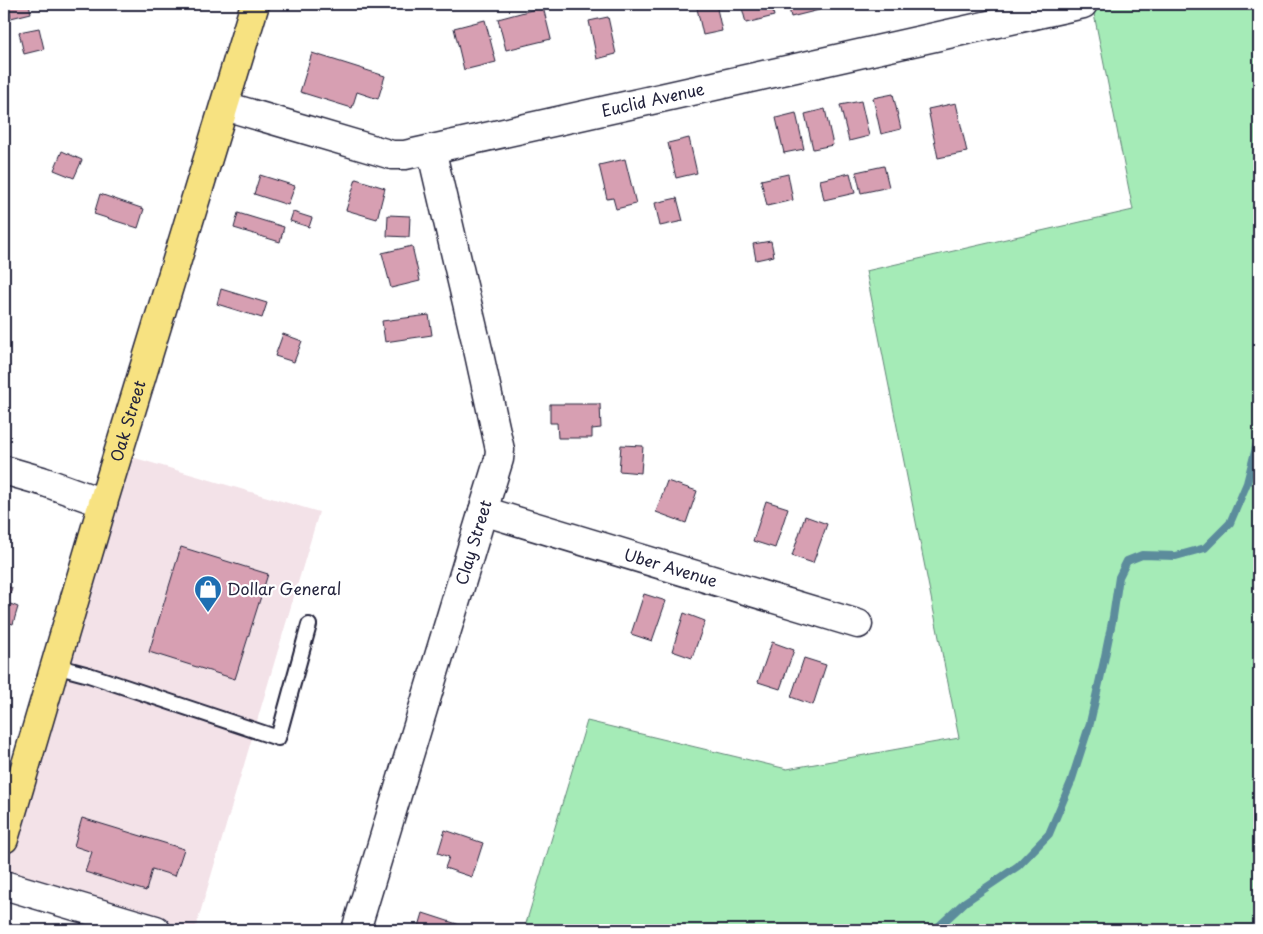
<svg xmlns="http://www.w3.org/2000/svg" width="1263" height="934" font-family="'Playpen Sans',sans-serif">
<rect width="100%" height="100%" fill="#fff"/>
<filter id="ink" filterUnits="userSpaceOnUse"><feTurbulence type="fractalNoise" baseFrequency=".02" numOctaves="2"/><feDisplacementMap in="SourceGraphic" scale="10" xChannelSelector="R" yChannelSelector="G"/><feConvolveMatrix kernelMatrix="1 2 1 2 8 2 1 2 1" color-interpolation-filters="sRGB"/></filter>
<g filter="url(#ink)">
<path fill="#f3e2e8" d="M 118,453 L 319,512 L 195,930 L 156,930 L 4,885 L 4,839 Z"/>
<path fill="#a5ebb7" stroke="#648679" d="M 1092,4 L 1259,4 L 1259,930 L 524,930 L 587,721 L 787,769 L 959,738 L 866,271 L 1133,210 Z"/>
<g fill="none" stroke-linecap="round" stroke-linejoin="round">
<path stroke="#5c8c9c" stroke-width="8" d="M 935,930 L 965,902 L 1018,866 L 1049,834 L 1071,782 L 1090,723 L 1104,661 L 1113,617 L 1119,577 L 1127,561 L 1142,555 L 1176,556 L 1205,548 L 1230,523 L 1247,483 L 1259,436"/>
</g>
<path fill="#d79fb2" stroke="#22223b" d="M 8,4 L 29,4 L 31,13 L 11,18 Z
M 696,4 L 716,4 L 722,31 L 703,35 Z
M 741,4 L 771,4 L 774,16 L 746,23 Z
M 788,4 L 817,4 L 819,10 L 791,17 Z
M 543,7 L 551,39 L 506,50 L 498,19 Z
M 608,17 L 616,54 L 597,59 L 589,21 Z
M 485,20 L 496,62 L 464,70 L 454,28 Z
M 39,28 L 44,49 L 24,54 L 19,32 Z
M 312,53 L 385,76 L 378,99 L 357,92 L 352,108 L 300,92 Z
M 893,94 L 901,129 L 881,134 L 873,98 Z
M 861,101 L 869,136 L 849,141 L 840,105 Z
M 956,103 L 967,152 L 938,158 L 928,109 Z
M 825,109 L 833,145 L 813,149 L 805,114 Z
M 796,113 L 804,149 L 784,153 L 776,118 Z
M 689,138 L 697,173 L 676,178 L 668,143 Z
M 62,151 L 82,160 L 74,178 L 54,170 Z
M 625,159 L 636,204 L 616,209 L 613,198 L 607,199 L 599,165 Z
M 884,166 L 889,187 L 861,193 L 856,172 Z
M 850,173 L 855,193 L 824,200 L 820,180 Z
M 788,174 L 793,200 L 767,206 L 761,180 Z
M 260,175 L 295,186 L 288,205 L 254,194 Z
M 356,179 L 385,188 L 377,219 L 346,210 Z
M 100,194 L 144,209 L 138,228 L 94,214 Z
M 677,198 L 683,221 L 660,226 L 655,203 Z
M 293,212 L 312,218 L 309,227 L 290,221 Z
M 238,213 L 284,227 L 280,242 L 234,228 Z
M 388,215 L 410,216 L 409,237 L 387,236 Z
M 771,241 L 774,256 L 756,260 L 753,244 Z
M 412,246 L 420,281 L 391,288 L 382,253 Z
M 221,289 L 267,303 L 262,318 L 217,304 Z
M 429,315 L 432,335 L 385,342 L 382,321 Z
M 283,334 L 302,341 L 294,362 L 275,356 Z
M 550,404 L 600,404 L 601,428 L 592,429 L 592,438 L 558,438 L 557,423 L 550,423 Z
M 621,445 L 643,446 L 641,473 L 619,471 Z
M 667,481 L 697,491 L 686,523 L 656,512 Z
M 766,501 L 788,508 L 775,548 L 753,541 Z
M 805,516 L 827,524 L 813,563 L 792,556 Z
M 181,547 L 268,574 L 235,679 L 149,652 Z
M 4,585 L 12,588 L 8,603 L 18,607 L 13,624 L 4,621 Z
M 644,594 L 666,601 L 652,641 L 631,634 Z
M 684,613 L 705,621 L 692,658 L 672,651 Z
M 772,642 L 794,650 L 780,689 L 758,682 Z
M 804,658 L 826,665 L 813,705 L 791,697 Z
M 82,818 L 184,849 L 175,876 L 152,869 L 146,891 L 85,872 L 92,852 L 74,846 Z
M 445,830 L 483,843 L 472,877 L 445,868 L 449,857 L 438,853 Z
M 423,913 L 460,925 L 458,930 L 418,930 Z"/>
<g fill="none" stroke-linecap="round" stroke-linejoin="round">
<g stroke="#22223b" stroke-width="18">
<path id="lane" d="M 55,666 L 89,675 L 278,738 L 309,625"/>
</g>
<g stroke="#22223b" stroke-width="31">
<g id="street">
<path id="s1" d="M 225,106 L 392,155 L 405,155 L 1083,4"/>
<path d="M 4,470 L 42,481 L 103,503"/>
<path id="s2" d="M 483,511 L 858,624"/>
<path d="M 4,885 L 156,930"/>
<path id="s3" d="M 356,930 L 483,511 L 499,459 L 500,450 L 479,354 L 431,149"/>
</g>
</g>
<g stroke="#22223b" stroke-width="31">
<g id="highway">
<path id="s4" d="M 4,839 L 103,503 L 255,4"/>
</g>
</g>
<use href="#lane" stroke="#fff" stroke-width="14"/>
<use href="#street" stroke="#fff" stroke-width="28"/>
<use href="#highway" stroke="#f7e281" stroke-width="28"/>
</g>
</g>
<defs>
<g id="shop-pin" transform="scale(1.4375)"><path d="M0 17L-7.5 6A9.5 9.5 0 1 1 7.5 6Z" fill="#1f6fb2" stroke="#fff"/><path d="M-5-2.5h2.3a2.7 3.5 0 0 1 5.4 0H5L5.5 6h-11ZM-1.5-2.5h3a1.5 2.3 0 0 0-3 0Z" fill="#fff"/></g>
</defs>
<g fill-rule="evenodd">
<use href="#shop-pin" x="208" y="589"/>
</g>
<g text-anchor="middle" stroke-width="4.5" stroke-linejoin="round" paint-order="stroke">
<g font-size="16" fill="#22223b" stroke="#fff">
<text dy="6" stroke="none"><textPath href="#s1" startOffset="441">Euclid Avenue</textPath></text>
<text dy="6" stroke="none"><textPath href="#s4" startOffset="436">Oak Street</textPath></text>
<text dy="6" stroke="none"><textPath href="#s3" startOffset="405">Clay Street</textPath></text>
<text dy="6" stroke="none"><textPath href="#s2" startOffset="196">Uber Avenue</textPath></text>
</g>
<g font-size="16" fill="#22223b" stroke="#fff" text-anchor="start">
<text x="227" y="595">Dollar General</text>
</g>
</g>
<rect width="1263" height="934" fill="none" stroke="#fff" stroke-width="20"/>
<rect x="10" y="10" width="1243" height="914" fill="none" stroke="#22223b" stroke-width="2" filter="url(#ink)"/>
</svg>
